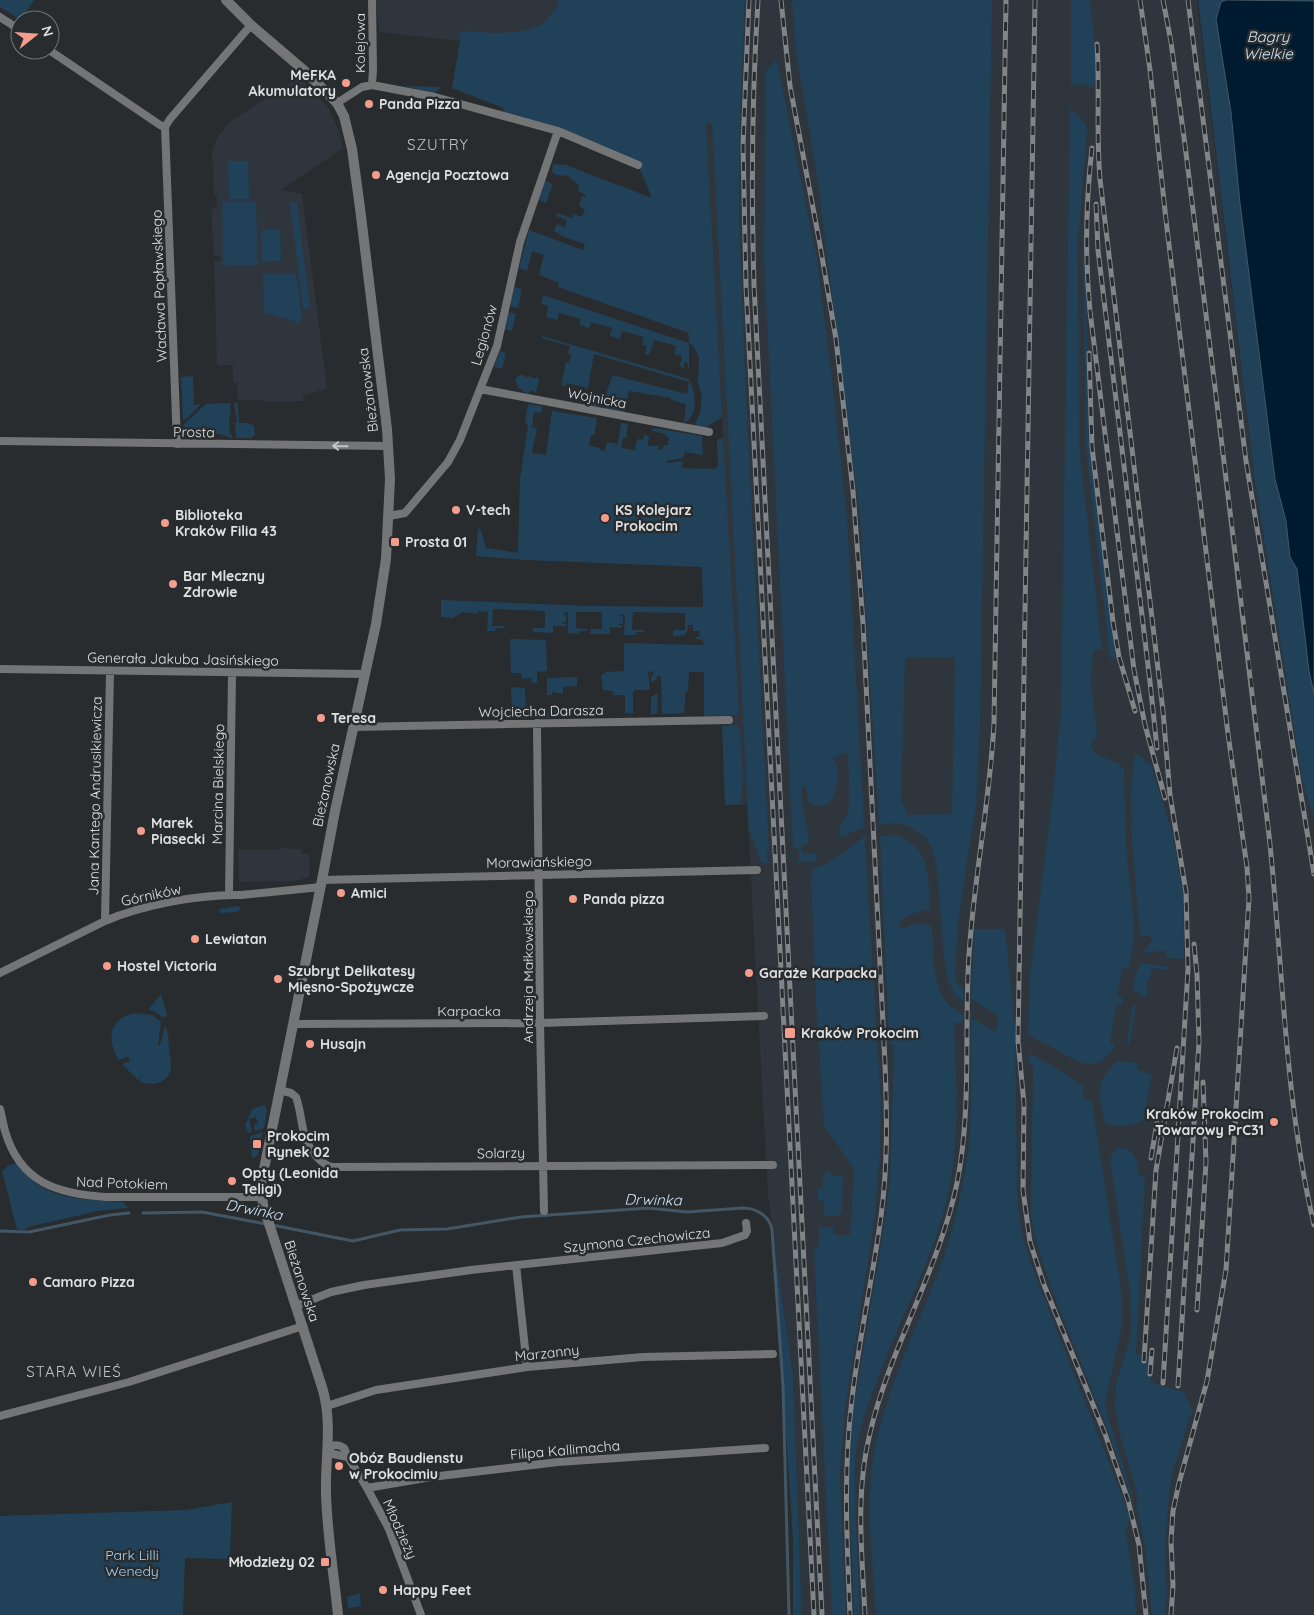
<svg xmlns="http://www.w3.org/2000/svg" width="1314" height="1615" font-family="Quicksand,sans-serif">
<rect width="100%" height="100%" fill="#292c2e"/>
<path fill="#2e353c" d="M 376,0 L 1197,0 L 1255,482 L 1299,758 L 1314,808 L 1314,1615 L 802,1615 L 793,1376 L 768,1196 L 747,805 L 733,805 L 729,716 L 704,716 L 703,470 L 715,469 L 718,465 L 717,442 L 717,440 L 723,438 L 722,418 L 714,421 L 706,427 L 697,427 L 695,424 L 700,413 L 702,395 L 698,380 L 699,358 L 696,349 L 689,343 L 681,259 L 635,160 L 452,88 L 460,41 L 379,32 Z
M 299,77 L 329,109 L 339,131 L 343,148 L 281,190 L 302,194 L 327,388 L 303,396 L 303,401 L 268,402 L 258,400 L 238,400 L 237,383 L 233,383 L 233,365 L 218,365 L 217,362 L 214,261 L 220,261 L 220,256 L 214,256 L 211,210 L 217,207 L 217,196 L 214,196 L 212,152 L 218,136 L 231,121 Z
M 281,848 L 302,849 L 302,854 L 309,854 L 309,877 L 296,881 L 239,882 L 238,850 L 281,850 Z"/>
<path fill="#214158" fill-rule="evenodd" d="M 0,0 L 34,0 L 21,20 L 0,7 Z
M 557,0 L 745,0 L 739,144 L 739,217 L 745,376 L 769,851 L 766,851 L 767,859 L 771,863 L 763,863 L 761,861 L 749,829 L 712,123 L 706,124 L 722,417 L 706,427 L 697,427 L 695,424 L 700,413 L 702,395 L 698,384 L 699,357 L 693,345 L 689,343 L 689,368 L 688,368 L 688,363 L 684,362 L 684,368 L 682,368 L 680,365 L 682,356 L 674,354 L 676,346 L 654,340 L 649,355 L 645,354 L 647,346 L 642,345 L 644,337 L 622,331 L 620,339 L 610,336 L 612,328 L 591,322 L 589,328 L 579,325 L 581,319 L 559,313 L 557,320 L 546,317 L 548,306 L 541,304 L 543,295 L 689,343 L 689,333 L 558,287 L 559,283 L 539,275 L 544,255 L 532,251 L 527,271 L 519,268 L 529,230 L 583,250 L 585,244 L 564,237 L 554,231 L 557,224 L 565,227 L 567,220 L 556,216 L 557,213 L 572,218 L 574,214 L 582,217 L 585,209 L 579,206 L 582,196 L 585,197 L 586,195 L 578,191 L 579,186 L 568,176 L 557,175 L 552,172 L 553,164 L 566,165 L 652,198 L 638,165 L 558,131 L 503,115 L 504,108 L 452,88 L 460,41 L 459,31 C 481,32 523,37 542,24 C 548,20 553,11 558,6 Z
M 792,0 L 992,0 L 980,728 L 976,808 L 966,868 L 958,925 L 955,975 L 957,984 L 963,988 L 963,1001 L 955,995 L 949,983 L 944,958 L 937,869 L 933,851 L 925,837 L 906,825 L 895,823 L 879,825 L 860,519 L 817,176 L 796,51 ZM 955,657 L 952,814 L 908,815 L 901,801 L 905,658 Z
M 1071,0 L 1090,0 L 1096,59 L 1094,89 L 1086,85 L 1075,84 L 1071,87 Z
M 1198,0 L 1314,0 L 1314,819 L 1302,779 L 1255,482 Z
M 776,60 L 778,65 L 817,259 L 833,387 L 847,518 L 864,822 L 862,823 L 866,828 L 859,829 L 842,837 L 838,834 C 839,826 845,820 848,812 C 850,803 849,761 847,752 L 833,758 L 839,772 L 834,797 L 827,805 L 815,806 L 809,802 L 805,786 L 802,786 L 802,803 L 809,842 L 802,846 L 802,850 L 804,853 L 815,854 L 817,856 L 816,861 L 795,863 L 799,858 L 799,851 L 793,847 L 764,259 L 766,71 Z
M 404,86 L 442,87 L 434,93 Z
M 1070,108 L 1086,124 L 1087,132 L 1078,241 L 1079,445 L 1102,649 L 1093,651 L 1091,685 L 1097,735 L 1091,744 L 1095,754 L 1118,763 L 1124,769 C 1125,802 1125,834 1128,866 C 1131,899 1139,936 1128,969 L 1122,968 L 1117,996 L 1123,998 L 1122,1005 L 1116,1005 L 1110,1043 L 1116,1044 C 1096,1078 1078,1062 1052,1047 C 1043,1042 1037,1041 1028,1034 L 1030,976 L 1053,793 L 1061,710 Z
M 228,161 L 248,161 L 249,199 L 229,199 Z
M 545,181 L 553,184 L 546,203 L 539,200 Z
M 222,202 L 256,202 L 258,265 L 223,266 Z
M 297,202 L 310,308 L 303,309 L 290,203 Z
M 1085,216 L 1089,442 L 1116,657 L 1110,659 L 1086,446 L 1083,238 Z
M 261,230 L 280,230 L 281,261 L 262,262 Z
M 263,274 L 296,274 L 302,319 L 299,323 L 264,312 Z
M 514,287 L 522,289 L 518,308 L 510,306 Z
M 508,312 L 516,314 L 512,331 L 505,329 Z
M 542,336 L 689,379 C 695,391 700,415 684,423 L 686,404 L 671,400 L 671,398 L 629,391 L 624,414 L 585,405 L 586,398 L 600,400 L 599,408 L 608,406 L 609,400 L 605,399 C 606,390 611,384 612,375 L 687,394 L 689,382 L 594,354 L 588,388 L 567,383 L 566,387 L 561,385 L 566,362 L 569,363 L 571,355 L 568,354 L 570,346 L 541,338 Z
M 500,351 L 506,353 L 502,369 L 494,367 Z
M 520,374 L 526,377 L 529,376 L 534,379 L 537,377 L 539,380 L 536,393 L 532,390 L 527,394 L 519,388 L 515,380 Z
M 193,376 L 194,405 L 201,404 L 186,419 L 183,419 L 181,377 Z
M 230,403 L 231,415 L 229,414 L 230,434 L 232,435 L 232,438 L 219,434 L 209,434 L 200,438 L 186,434 L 183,425 L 206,404 Z
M 234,403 L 238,403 L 239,423 L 249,423 L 254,426 L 255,434 L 252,438 L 236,438 L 235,423 L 237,422 Z
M 528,404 L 543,406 L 541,413 L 534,412 L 532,427 L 537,428 L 532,453 L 546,455 L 552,411 L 597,418 L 594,435 L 591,435 L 589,446 L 600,448 L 600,450 L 605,451 L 607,442 L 618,444 L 621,423 L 628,424 L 626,438 L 623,438 L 621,448 L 635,450 L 637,439 L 643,440 L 644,435 L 649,436 L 648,446 L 659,446 L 658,449 L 662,450 L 664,445 L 668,445 L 669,437 L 665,436 L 666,434 L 652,431 L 653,428 L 702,436 L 703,455 L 685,452 L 683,458 L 667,461 L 667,463 L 683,461 L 682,468 L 715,469 L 718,465 L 717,440 L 723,438 L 739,712 L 737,715 L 704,716 L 704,672 L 689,672 L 688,691 L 686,691 L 684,713 L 662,714 L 661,676 L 657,676 L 657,679 L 651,682 L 651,677 L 654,674 L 652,671 L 648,672 L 650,690 L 635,690 L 633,693 L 633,714 L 625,713 L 625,695 L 613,695 L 613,691 L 603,690 L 601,675 L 606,672 L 624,671 L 624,643 L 704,645 L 703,640 L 696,639 L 696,637 L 699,637 L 700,631 L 693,631 L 693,625 L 688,625 L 688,630 L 685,635 L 673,636 L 673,630 L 685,630 L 685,613 L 633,612 L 632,630 L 644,630 L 644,632 L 636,632 L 636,635 L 624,635 L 625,615 L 620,614 L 619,616 L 623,616 L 623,623 L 619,624 L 619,625 L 622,625 L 622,628 L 610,627 L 610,634 L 590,634 L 591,629 L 602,629 L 602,612 L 576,612 L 576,628 L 587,629 L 587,631 L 579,631 L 579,634 L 568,633 L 568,612 L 563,613 L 563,614 L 566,615 L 566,622 L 563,622 L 563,624 L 566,624 L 566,626 L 553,626 L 553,633 L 533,632 L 533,628 L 545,628 L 545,611 L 493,609 L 492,626 L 504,626 L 504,629 L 496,628 L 495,631 L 487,631 L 488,612 L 479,611 L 478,614 L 463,612 L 453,618 L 441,617 L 441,600 L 443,600 L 589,606 L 703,607 L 702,567 L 526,560 L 476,556 L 478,528 L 481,530 L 486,548 L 518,553 L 520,479 L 528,425 L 525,424 Z
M 510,639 L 546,640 L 547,671 L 537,672 L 537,683 L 532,683 L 531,678 L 522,679 L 521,673 L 511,673 Z
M 577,677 L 577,686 L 563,687 L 563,694 L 552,692 L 552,695 L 547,695 L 547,678 Z
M 511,687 L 525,688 L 526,718 L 514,718 L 512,717 Z
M 658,693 L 657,714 L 651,714 L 651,697 Z
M 544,710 L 565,710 L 565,717 L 534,718 L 534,713 L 544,712 Z
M 736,725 L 740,728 L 743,778 L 741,804 L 725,805 L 722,726 Z
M 1135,753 L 1151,765 L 1173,835 L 1183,894 L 1184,959 L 1167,958 L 1164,950 L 1141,954 L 1153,940 L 1147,934 L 1145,936 L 1140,935 L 1139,926 C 1135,869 1126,809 1135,753 Z
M 896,835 C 932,849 928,876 930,909 L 909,915 L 900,921 L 899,926 L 905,928 C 915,924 922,922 932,927 C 933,951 932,983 947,1003 C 951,1007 958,1011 963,1015 L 962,1024 L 955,1022 L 954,1026 C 957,1090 961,1156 942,1218 C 925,1274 896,1328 876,1383 C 868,1403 861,1424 857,1445 C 853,1468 855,1493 856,1517 C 857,1549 859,1582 860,1615 L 854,1615 L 849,1476 L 853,1411 L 886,1216 L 890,1176 L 894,1046 L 889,1043 L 880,836 Z
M 867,837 L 865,840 L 881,1102 L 880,1151 L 875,1215 L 845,1409 L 840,1475 L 846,1615 L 832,1615 L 814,1250 L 819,1244 L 819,1227 L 833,1227 L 834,1235 L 850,1235 L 854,1169 L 824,1125 L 816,1000 L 811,879 L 813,869 C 833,863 847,850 862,838 Z
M 239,906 L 240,910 L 237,912 L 220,913 L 219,909 Z
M 974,929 L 1005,929 L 1015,1026 L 1017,1185 L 1019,1217 L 1024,1242 L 1034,1272 L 1130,1516 L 1126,1531 L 1135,1589 L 1136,1615 L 876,1615 C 873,1562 865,1505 874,1453 C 890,1366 940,1290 958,1206 C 964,1180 969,1154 970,1128 C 972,1091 970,1055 971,1018 L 997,1032 L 998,1016 L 971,999 Z
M 1143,963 L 1168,967 L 1167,970 L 1153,968 L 1146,986 L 1148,989 L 1146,998 L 1133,990 L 1136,973 L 1140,964 Z
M 161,994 L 167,1015 L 164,1018 L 154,1011 L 148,1010 Z
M 1133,1005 L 1136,1006 L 1130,1043 L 1129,1044 L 1127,1043 Z
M 136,1013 L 152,1015 L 161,1022 L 158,1046 L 160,1045 L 165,1026 C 170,1034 168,1040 169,1048 C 169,1053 172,1062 171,1068 C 169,1083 152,1087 139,1081 L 143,1074 L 138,1080 L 122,1064 L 130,1061 L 128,1057 L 135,1054 L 118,1060 C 107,1039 108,1018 136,1013 Z
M 1029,1053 L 1063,1072 L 1083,1086 L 1083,1099 L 1092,1102 L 1122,1295 L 1122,1326 L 1105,1403 L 1109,1420 L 1133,1497 L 1132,1501 C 1114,1442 1090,1385 1067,1328 C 1053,1291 1037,1255 1031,1216 L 1033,1067 L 1028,1061 Z
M 1117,1061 L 1138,1063 L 1137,1069 L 1152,1075 L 1143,1121 C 1128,1127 1117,1129 1104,1121 C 1098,1091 1094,1083 1117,1061 Z
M 264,1105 L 267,1109 L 264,1128 L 255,1131 L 254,1125 L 258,1123 L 256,1117 L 249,1119 L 252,1132 L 248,1133 L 245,1125 L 252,1109 Z
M 263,1132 L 261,1139 L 257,1139 L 256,1148 L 259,1149 L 258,1155 L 252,1158 L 250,1136 Z
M 1118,1147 L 1131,1151 L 1137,1161 L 1139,1176 L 1145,1177 L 1136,1354 L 1149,1356 L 1150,1377 L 1155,1384 L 1183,1392 L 1193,1411 L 1189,1419 L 1172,1475 L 1167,1514 L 1165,1564 L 1167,1594 L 1165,1615 L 1152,1615 L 1145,1545 L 1136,1504 L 1138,1497 L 1120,1435 L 1115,1404 L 1116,1383 L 1130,1339 L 1131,1322 L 1130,1294 L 1110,1159 L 1114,1151 Z
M 16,1163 C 44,1201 80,1199 123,1202 L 128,1208 L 98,1211 L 28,1227 L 24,1230 L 17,1229 L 2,1171 L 8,1166 Z
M 829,1171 L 832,1176 L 843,1176 L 842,1212 L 837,1216 L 824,1216 L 824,1202 L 818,1200 L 818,1189 L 823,1187 L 823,1175 Z
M 773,1234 L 793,1376 L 802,1615 L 793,1615 L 793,1540 Z
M 232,1502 L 230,1559 L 185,1558 L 183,1615 L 0,1615 L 0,1516 L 186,1510 Z
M 360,1593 L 361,1606 L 348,1608 L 347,1597 Z"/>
<path fill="#001b2f" stroke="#435665" d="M 1226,0 L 1314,1 L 1314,694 L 1309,671 L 1297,569 L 1290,557 L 1286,521 L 1275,479 L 1240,203 L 1231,112 L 1216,19 L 1221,2 Z"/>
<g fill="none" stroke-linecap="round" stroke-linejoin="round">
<path stroke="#435665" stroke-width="3" d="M 143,1213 L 202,1212 L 266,1224
M 272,1225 L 353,1241 L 400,1230 L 447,1229 L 521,1217 L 648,1208 L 687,1212 L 743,1208 C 756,1208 770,1216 772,1230 L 783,1386 L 789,1615
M 0,1231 L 29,1232 L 110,1215 L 129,1213"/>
<path stroke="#737576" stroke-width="8" d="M 0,17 L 20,30
M 49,50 L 160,125 L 165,127
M 372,85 L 373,69 L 372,0
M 337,103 L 362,87 L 372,85 L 435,97 L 558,131 L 638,165
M 165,127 L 177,444
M 165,127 L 170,119 L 251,25
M 480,389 L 709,432
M 0,441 L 388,446
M 389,516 L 405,513 L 448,462 L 460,440 L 497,346 L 520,242 L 558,131
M 0,669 L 365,674
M 537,723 L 540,1023 L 544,1211
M 353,727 L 729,720
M 322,880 L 757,870
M 229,895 L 232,673
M 105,921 L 110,671
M 0,973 L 105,921 C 142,905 200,894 241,895 L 321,887
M 293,1024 L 540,1023 L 764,1016
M 279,1090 L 291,1093 L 296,1097 C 304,1120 299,1136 316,1156 C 321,1162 326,1166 333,1167 L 773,1165
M 0,1109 C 2,1116 3,1124 5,1131 C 20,1183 58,1194 106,1197 L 261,1197
M 516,1265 L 527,1367
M 296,1306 L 331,1292 L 364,1285 L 471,1270 L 722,1243 L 745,1235 L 747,1231 L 746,1223
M 327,1406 L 376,1390 L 527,1367 L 643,1357 L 773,1354
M 0,1416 L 129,1382 L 303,1326
M 348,1457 L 333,1454 L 327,1449 C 333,1444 338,1444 344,1448 L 348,1457 L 367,1488 L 389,1529 L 421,1615
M 367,1488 L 431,1477 L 558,1462 L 765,1448"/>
<path stroke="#737576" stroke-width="10" d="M 226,0 L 251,25 L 306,72 L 337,103 L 344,116 L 352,149 L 360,208 L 387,429 L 390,479 L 386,559 L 376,624 L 335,811 L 322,880 L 261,1184 L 263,1205 L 322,1387 C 333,1422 325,1458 326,1493 C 327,1534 334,1575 338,1615"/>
<g stroke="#828587" stroke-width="5">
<path id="rail" d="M 749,0 L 743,145 L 746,286 L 814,1615
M 758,0 C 752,95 751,190 754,285 L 822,1615
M 781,0 L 790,86 L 820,245 L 836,339 L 853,491 L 863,623 L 885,1064 C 887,1115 888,1165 881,1216 C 873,1277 859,1338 852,1399 C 843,1471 847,1543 850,1615
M 1035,0 L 1018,1041 L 1024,1104 L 1023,1190 L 1030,1242 L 1044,1285 L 1105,1434 L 1128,1500 L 1139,1545 L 1146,1615
M 1140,0 L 1150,70 L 1166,220 L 1228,734 L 1247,867 L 1249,898 L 1226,1270 L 1207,1381 L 1179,1483 L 1173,1511 L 1171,1541 L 1173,1586 L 1171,1615
M 1163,0 L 1171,42 L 1185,145 C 1213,375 1243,604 1269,835 C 1283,965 1284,1097 1314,1225
M 1188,0 L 1246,461 L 1314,874
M 1097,44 C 1100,89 1096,134 1100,179 L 1163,711 L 1170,795 L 1186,892 L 1188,969 L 1163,1383
M 1092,148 C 1086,200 1085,259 1090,311 L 1134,670 L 1145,725 L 1165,798
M 1096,204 L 1098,250 L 1150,682 L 1157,748
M 1089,353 L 1092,447 L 1113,622 L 1119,657 L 1135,711
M 1151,1158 L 1157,1123
M 1197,1310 L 1206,1162 L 1203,1082
M 1144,1361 L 1156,1170 L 1177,1048
M 1150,1374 L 1152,1350
M 1178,1386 L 1199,1042 L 1197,974 L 1194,944
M 865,1615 C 862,1554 855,1493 870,1433 C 890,1347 939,1270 957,1183 C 972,1108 964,1031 969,955 C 974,877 990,801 994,723 L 1006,0"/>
</g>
<use href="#rail" stroke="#292c2e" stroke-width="3" stroke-dasharray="9" stroke-linecap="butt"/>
</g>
<defs><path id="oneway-shaft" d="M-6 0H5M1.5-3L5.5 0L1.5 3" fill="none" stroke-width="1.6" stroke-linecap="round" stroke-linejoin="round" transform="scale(1.25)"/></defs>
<use stroke="#c3c5c7" href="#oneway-shaft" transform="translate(340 446) rotate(-179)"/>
<g fill="#f49d8c" stroke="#292c2e" stroke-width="2">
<circle cx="346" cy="83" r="5"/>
<circle cx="369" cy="104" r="5"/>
<circle cx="376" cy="175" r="5"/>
<circle cx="456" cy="510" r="5"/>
<circle cx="605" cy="518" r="5"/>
<circle cx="165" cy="523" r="5"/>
<rect x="390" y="537" width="10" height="10" rx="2.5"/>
<circle cx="173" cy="584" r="5"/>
<circle cx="321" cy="718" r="5"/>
<circle cx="141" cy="831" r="5"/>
<circle cx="341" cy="893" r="5"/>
<circle cx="573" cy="899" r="5"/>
<circle cx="195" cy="939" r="5"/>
<circle cx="107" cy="966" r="5"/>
<circle cx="749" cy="973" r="5"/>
<circle cx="278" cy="979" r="5"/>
<rect x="784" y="1027" width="12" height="12" rx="2.5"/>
<circle cx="310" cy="1044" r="5"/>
<circle cx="1274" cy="1122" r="5"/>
<rect x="252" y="1139" width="10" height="10" rx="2.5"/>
<circle cx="232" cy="1181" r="5"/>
<circle cx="33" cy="1282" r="5"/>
<circle cx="339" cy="1466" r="5"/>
<rect x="320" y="1557" width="10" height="10" rx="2.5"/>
<circle cx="383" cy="1590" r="5"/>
</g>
<g text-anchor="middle" stroke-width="5" stroke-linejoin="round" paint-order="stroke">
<g font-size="14" fill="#dee0e2" stroke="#292c2e">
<text transform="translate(360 43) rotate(-90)" y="5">Kolejowa</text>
<text transform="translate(159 286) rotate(-92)" y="5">Wacława Popławskiego</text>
<text transform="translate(484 335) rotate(-74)" y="5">Legionów</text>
<text transform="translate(368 390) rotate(-97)" y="5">Bieżanowska</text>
<text transform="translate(597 398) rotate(11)" y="5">Wojnicka</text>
<text transform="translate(194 432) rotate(1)" y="5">Prosta</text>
<text transform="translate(183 659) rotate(1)" y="5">Generała Jakuba Jasińskiego</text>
<text transform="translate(541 711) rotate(-1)" y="5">Wojciecha Darasza</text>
<text transform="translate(218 784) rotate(-89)" y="5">Marcina Bielskiego</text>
<text transform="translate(326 785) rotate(-78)" y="5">Bieżanowska</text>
<text transform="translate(95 796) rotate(-89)" y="5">Jana Kantego Andrusikiewicza</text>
<text transform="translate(539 862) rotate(-1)" y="5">Morawiańskiego</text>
<text transform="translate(151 895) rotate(-12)" y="5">Górników</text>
<text transform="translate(528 967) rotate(-90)" y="5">Andrzeja Małkowskiego</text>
<text x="469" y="1016">Karpacka</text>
<text transform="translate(501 1153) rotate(-1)" y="5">Solarzy</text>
<text transform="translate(122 1183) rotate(2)" y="5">Nad Potokiem</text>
<text transform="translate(637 1240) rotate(-6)" y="5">Szymona Czechowicza</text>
<text transform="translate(302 1281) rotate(72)" y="5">Bieżanowska</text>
<text transform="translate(547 1353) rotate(-6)" y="5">Marzanny</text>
<text transform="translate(565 1450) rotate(-5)" y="5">Filipa Kallimacha</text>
<text transform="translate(400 1529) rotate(66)" y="5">Młodzieży</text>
</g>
<g font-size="14" font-weight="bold" fill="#dee0e2" stroke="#292c2e" text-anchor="start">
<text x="336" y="80" text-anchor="end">MeFKA<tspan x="336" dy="16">Akumulatory</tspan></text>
<text x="379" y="109">Panda Pizza</text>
<text x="386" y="180">Agencja Pocztowa</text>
<text x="466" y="515">V-tech</text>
<text x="615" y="515">KS Kolejarz<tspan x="615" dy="16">Prokocim</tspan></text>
<text x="175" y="520">Biblioteka<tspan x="175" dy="16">Kraków Filia 43</tspan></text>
<text x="405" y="547">Prosta 01</text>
<text x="183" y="581">Bar Mleczny<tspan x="183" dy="16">Zdrowie</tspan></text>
<text x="331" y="723">Teresa</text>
<text x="151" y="828">Marek<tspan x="151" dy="16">Piasecki</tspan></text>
<text x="351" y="898">Amici</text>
<text x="583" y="904">Panda pizza</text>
<text x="205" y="944">Lewiatan</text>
<text x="117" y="971">Hostel Victoria</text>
<text x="288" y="976">Szubryt Delikatesy<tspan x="288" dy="16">Mięsno-Spożywcze</tspan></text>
<text x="759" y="978">Garaże Karpacka</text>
<text x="801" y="1038">Kraków Prokocim</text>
<text x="320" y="1049">Husajn</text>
<text x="1264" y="1119" text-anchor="end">Kraków Prokocim<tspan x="1264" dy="16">Towarowy PrC31</tspan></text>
<text x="267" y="1141">Prokocim<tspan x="267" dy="16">Rynek 02</tspan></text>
<text x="242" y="1178">Opty (Leonida<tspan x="242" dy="16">Teligi)</tspan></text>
<text x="43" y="1287">Camaro Pizza</text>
<text x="349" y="1463">Obóz Baudienstu<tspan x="349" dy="16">w Prokocimiu</tspan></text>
<text x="315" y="1567" text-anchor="end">Młodzieży 02</text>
<text x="393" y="1595">Happy Feet</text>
</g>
<g font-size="14" fill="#a1d3f9" stroke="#292c2e">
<text x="132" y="1560">Park Lilli<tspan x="132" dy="16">Wenedy</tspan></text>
</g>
<g font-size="15" font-style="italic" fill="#cae2f6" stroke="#292c2e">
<text x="1268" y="42">Bagry<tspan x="1268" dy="17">Wielkie</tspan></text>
<text transform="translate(653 1200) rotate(1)" y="5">Drwinka</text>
<text transform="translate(254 1210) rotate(11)" y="5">Drwinka</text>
</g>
<g font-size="15" letter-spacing="1" fill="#c0c4c6" stroke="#292c2e">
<text x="438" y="150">SZUTRY</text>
<text x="74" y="1377">STARA WIEŚ</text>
</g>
</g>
<g transform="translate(35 35) rotate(73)"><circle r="24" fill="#292c2e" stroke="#717476"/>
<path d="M0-4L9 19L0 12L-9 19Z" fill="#f49d8c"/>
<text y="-8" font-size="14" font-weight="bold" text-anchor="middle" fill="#dee0e2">N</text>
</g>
</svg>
